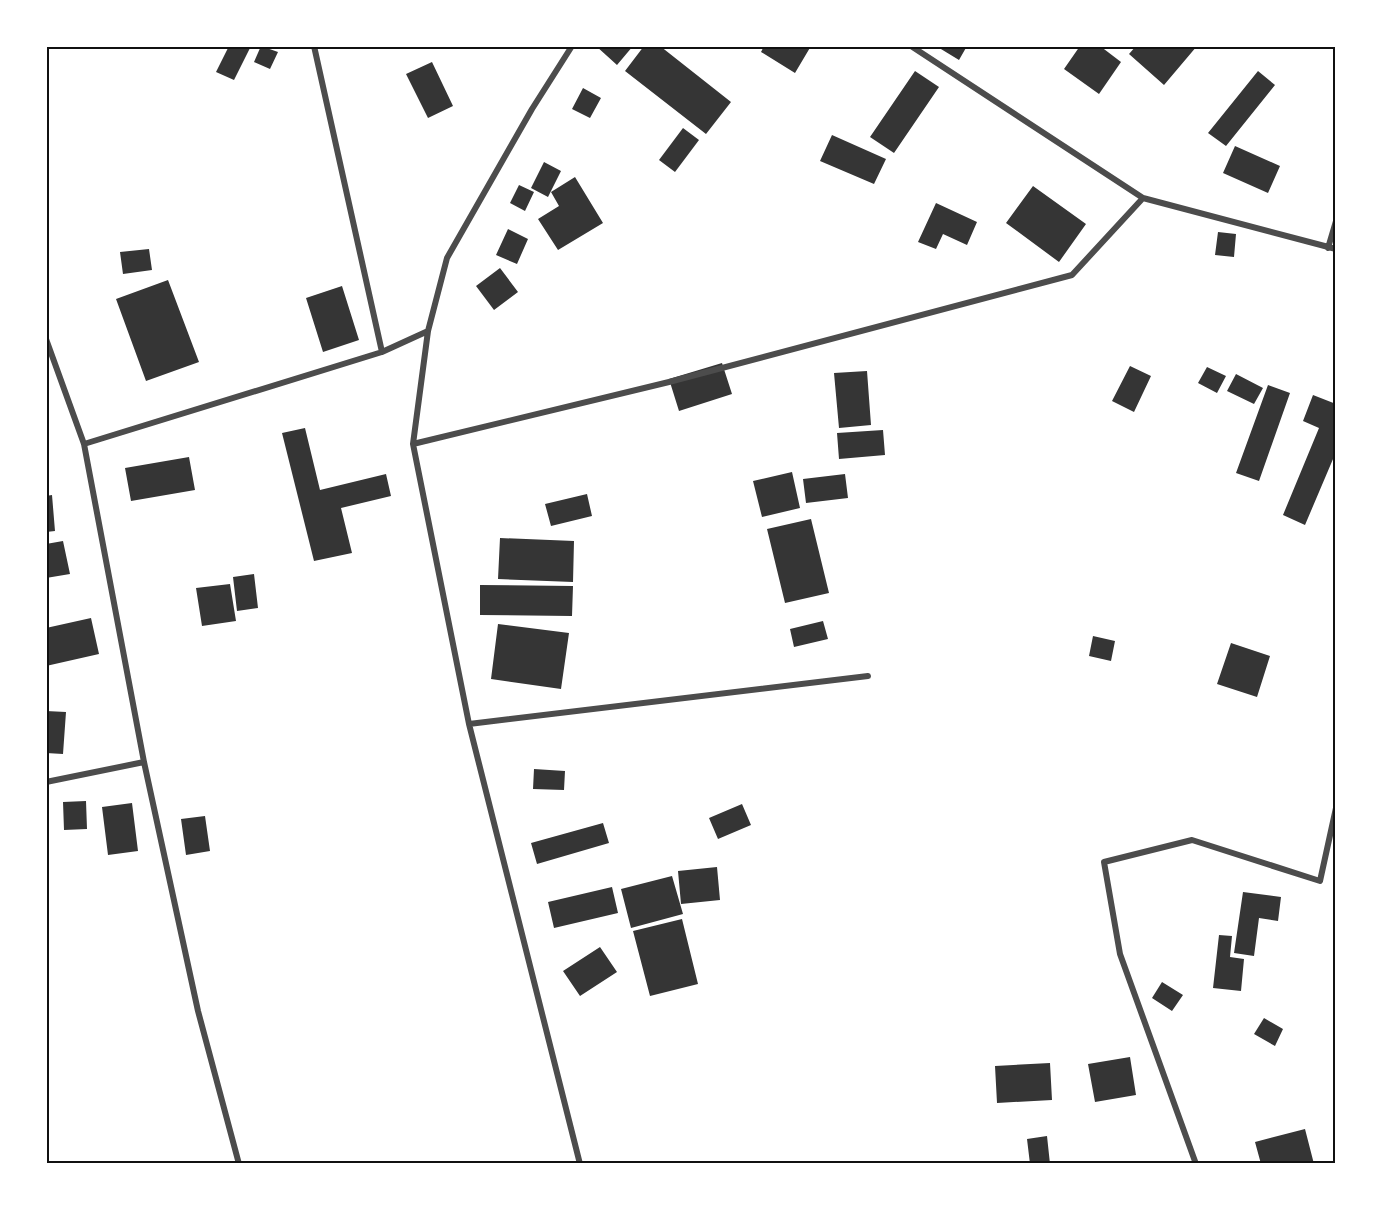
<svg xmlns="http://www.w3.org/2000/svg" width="1382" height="1210" font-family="Poppins,sans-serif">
<rect width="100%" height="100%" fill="#fff"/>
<path fill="#353535" d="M 229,46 L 251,46 L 234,80 L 216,72 Z
M 261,46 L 278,52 L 270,69 L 254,62 Z
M 596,46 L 633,46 L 617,65 Z
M 644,46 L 660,46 L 731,102 L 706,134 L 625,71 Z
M 764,46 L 811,46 L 795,73 L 761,52 Z
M 936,46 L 967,46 L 959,60 Z
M 1080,46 L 1100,46 L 1121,62 L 1099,94 L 1064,69 Z
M 1136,46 L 1197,46 L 1164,85 L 1129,54 Z
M 432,62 L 453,106 L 428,118 L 406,74 Z
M 915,71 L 939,87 L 894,153 L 870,137 Z
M 1258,71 L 1275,85 L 1226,146 L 1208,133 Z
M 583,88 L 601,98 L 590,118 L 572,109 Z
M 683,128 L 699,140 L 675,172 L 659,160 Z
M 832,135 L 886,159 L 874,184 L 820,161 Z
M 1235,146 L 1280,166 L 1268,193 L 1223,173 Z
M 544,162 L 561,171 L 548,197 L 531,188 Z
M 575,177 L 603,223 L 558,250 L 538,219 L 559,206 L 551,192 Z
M 519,185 L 534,192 L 525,211 L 510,203 Z
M 1033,186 L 1086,224 L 1059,262 L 1006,223 Z
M 936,203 L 977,222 L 967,245 L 943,234 L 936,249 L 918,242 Z
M 508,229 L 528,239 L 517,264 L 496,255 Z
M 1218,232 L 1236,234 L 1234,257 L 1215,255 Z
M 149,249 L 152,270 L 123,274 L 120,252 Z
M 500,268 L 518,292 L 494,310 L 476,286 Z
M 168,280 L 199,362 L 146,381 L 116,299 Z
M 342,286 L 359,340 L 323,352 L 306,298 Z
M 722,363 L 732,394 L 679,411 L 669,379 Z
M 1130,366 L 1151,376 L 1134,412 L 1112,401 Z
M 1207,367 L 1226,376 L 1217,393 L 1198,383 Z
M 867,371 L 871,425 L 839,428 L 834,373 Z
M 1236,374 L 1263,388 L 1254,404 L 1227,391 Z
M 1268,385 L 1290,393 L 1259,481 L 1236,473 Z
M 1313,395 L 1336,404 L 1336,452 L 1305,525 L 1283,515 L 1319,428 L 1303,421 Z
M 305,428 L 320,490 L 386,474 L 391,496 L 341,508 L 352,553 L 314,561 L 282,433 Z
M 883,430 L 885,455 L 839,459 L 837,433 Z
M 189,457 L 195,490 L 131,501 L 125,468 Z
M 792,472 L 800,508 L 762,517 L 753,481 Z
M 845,474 L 848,498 L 806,503 L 803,479 Z
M 587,494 L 592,516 L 551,526 L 545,504 Z
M 52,495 L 55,531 L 46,532 L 46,496 Z
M 811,519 L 829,593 L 785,603 L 767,529 Z
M 500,538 L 574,541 L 573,582 L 498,579 Z
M 63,541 L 70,574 L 46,578 L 46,544 Z
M 254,574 L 258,608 L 237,611 L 233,577 Z
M 230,584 L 236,621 L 202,626 L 196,588 Z
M 480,585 L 573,586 L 572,616 L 480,615 Z
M 91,618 L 99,654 L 46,666 L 46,628 Z
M 823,621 L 828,639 L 794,647 L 790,629 Z
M 498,624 L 569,633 L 561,689 L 491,679 Z
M 1093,636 L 1115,641 L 1111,661 L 1089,656 Z
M 1231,643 L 1270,656 L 1257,697 L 1217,684 Z
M 46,711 L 66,712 L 63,754 L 46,753 Z
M 534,769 L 565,771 L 564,790 L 533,789 Z
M 86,801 L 87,829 L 64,830 L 63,802 Z
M 132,803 L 138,851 L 108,855 L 102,807 Z
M 742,804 L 751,825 L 718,839 L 709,818 Z
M 205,816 L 210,851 L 186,855 L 181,819 Z
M 603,823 L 609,843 L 537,864 L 531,843 Z
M 717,867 L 720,900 L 681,904 L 678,871 Z
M 672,876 L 683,914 L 631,928 L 621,889 Z
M 612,887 L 618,913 L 554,928 L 548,902 Z
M 1243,892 L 1281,897 L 1278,921 L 1259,918 L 1254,956 L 1234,953 Z
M 682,919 L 698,984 L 650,996 L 633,931 Z
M 1219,935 L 1232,936 L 1230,957 L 1244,959 L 1241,991 L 1213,988 Z
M 600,947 L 617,972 L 580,996 L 563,971 Z
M 1162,982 L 1183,995 L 1172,1011 L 1152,998 Z
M 1264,1018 L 1283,1029 L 1275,1046 L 1254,1034 Z
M 1130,1057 L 1136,1095 L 1095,1102 L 1088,1064 Z
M 1050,1063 L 1052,1100 L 997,1103 L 995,1066 Z
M 1305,1129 L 1314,1164 L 1261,1164 L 1255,1142 Z
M 1047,1136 L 1050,1164 L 1030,1164 L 1027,1139 Z"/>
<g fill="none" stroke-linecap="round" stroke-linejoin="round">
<path stroke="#4c4c4c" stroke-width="6" d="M 314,46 L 382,352
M 911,46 L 1143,198 L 1336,249
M 1328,248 L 1336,221
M 428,331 L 413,444 L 669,382 L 1072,275 L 1143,198
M 46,339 L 84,444 L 144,762 L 198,1011 L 239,1164
M 84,444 L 382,352 L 428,331 L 447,258 L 532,109 L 572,46
M 413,444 L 469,724 L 580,1164
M 469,724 L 868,676
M 46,782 L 144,762
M 1196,1164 L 1120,954 L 1104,862 L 1192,840 L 1320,881 L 1336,808"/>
</g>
<rect width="1382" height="1210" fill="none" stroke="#ffffff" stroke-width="96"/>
<rect x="48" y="48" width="1286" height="1114" fill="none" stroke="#111" stroke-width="2"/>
</svg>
